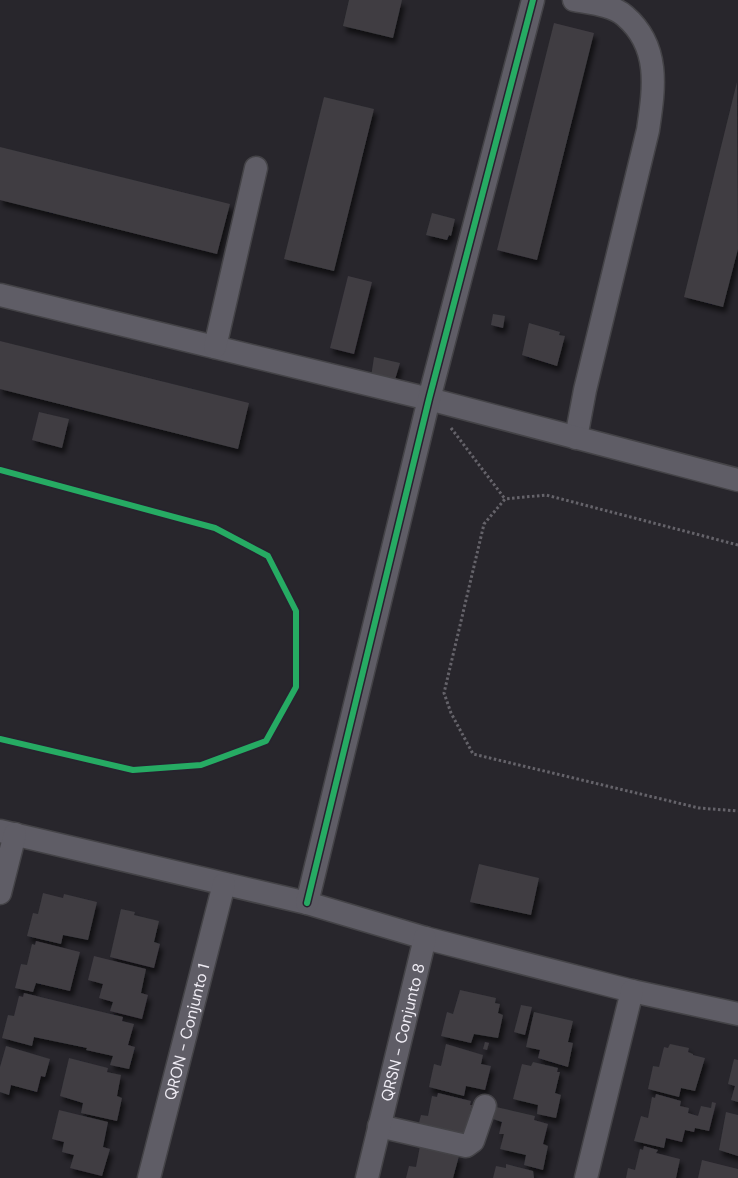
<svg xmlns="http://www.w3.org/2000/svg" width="738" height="1178" font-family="'DM Sans',sans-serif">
<defs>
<filter id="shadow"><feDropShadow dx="3" dy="5.5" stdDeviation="2.5" flood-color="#0009"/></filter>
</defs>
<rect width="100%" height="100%" fill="#28262c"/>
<path fill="#3f3d42" filter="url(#shadow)" d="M 349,0 L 402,0 L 393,38 L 343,26 Z
M 554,23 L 594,33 L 537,260 L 497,250 Z
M 737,82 L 738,249 L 723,307 L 684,297 Z
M 324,97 L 374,109 L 334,271 L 284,259 Z
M 0,147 L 230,204 L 217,254 L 0,200 Z
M 432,213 L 455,219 L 451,236 L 449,235 L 447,240 L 426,235 Z
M 348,276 L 372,282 L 354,354 L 330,348 Z
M 493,314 L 505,316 L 503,328 L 491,325 Z
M 529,323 L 560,332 L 559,335 L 565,336 L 557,366 L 522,355 Z
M 0,341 L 249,403 L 238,449 L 0,389 Z
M 374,357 L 400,363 L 394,383 L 371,377 Z
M 39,412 L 69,419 L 62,448 L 32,440 Z
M 479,864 L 539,878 L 531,915 L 470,902 Z
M 43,893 L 63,898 L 64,894 L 97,902 L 88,940 L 63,935 L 61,944 L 27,936 L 33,913 L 38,914 Z
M 121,909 L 135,912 L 134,915 L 159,921 L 154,942 L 160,944 L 154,968 L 110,957 Z
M 36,941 L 80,952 L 70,991 L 36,983 L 33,992 L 15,988 L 21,964 L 27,965 L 32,944 L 35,945 Z
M 94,956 L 146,969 L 141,993 L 148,995 L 142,1019 L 110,1011 L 113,1002 L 99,998 L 103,984 L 88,980 Z
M 460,990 L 496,998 L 495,1003 L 500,1004 L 498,1013 L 503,1015 L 498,1038 L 474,1034 L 471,1043 L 441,1036 L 447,1012 L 453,1014 Z
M 24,993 L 123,1017 L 122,1021 L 134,1024 L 128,1045 L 135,1047 L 129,1069 L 110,1065 L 113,1056 L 86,1050 L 87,1048 L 34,1037 L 32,1046 L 2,1038 L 8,1015 L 14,1016 L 19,996 L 23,997 Z
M 521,1005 L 532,1007 L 525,1035 L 514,1032 Z
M 534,1012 L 573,1021 L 568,1042 L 573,1043 L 568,1067 L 538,1058 L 540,1050 L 526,1047 Z
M 485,1042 L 489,1043 L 487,1050 L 483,1049 Z
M 446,1044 L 483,1055 L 481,1064 L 491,1066 L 485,1090 L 466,1086 L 464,1096 L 429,1087 L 434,1064 L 441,1066 Z
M 670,1044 L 689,1048 L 688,1052 L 693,1054 L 693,1055 L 705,1058 L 695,1091 L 681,1088 L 679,1097 L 648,1089 L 653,1066 L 659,1067 L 664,1047 L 668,1048 Z
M 6,1046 L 50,1059 L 45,1077 L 41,1076 L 37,1092 L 11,1085 L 9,1095 L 0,1092 L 0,1067 Z
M 69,1058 L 108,1068 L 107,1072 L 121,1075 L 117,1096 L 122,1098 L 117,1121 L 81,1113 L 83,1103 L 60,1096 Z
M 734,1059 L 738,1060 L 738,1102 L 731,1100 L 735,1086 L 728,1084 Z
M 533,1062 L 558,1068 L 557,1072 L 560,1072 L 555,1093 L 561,1095 L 556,1118 L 537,1114 L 538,1105 L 513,1099 L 522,1064 L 531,1066 Z
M 438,1093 L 471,1101 L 470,1105 L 472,1105 L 464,1135 L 415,1138 L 421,1115 L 428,1116 L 432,1096 L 437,1097 Z
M 656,1094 L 681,1101 L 680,1106 L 689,1108 L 688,1113 L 698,1116 L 701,1106 L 711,1108 L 712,1102 L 716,1103 L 709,1131 L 695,1128 L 694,1132 L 685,1130 L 682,1142 L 666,1138 L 664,1148 L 634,1141 L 641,1116 L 648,1118 L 652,1097 L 655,1098 Z
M 496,1107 L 535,1116 L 534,1120 L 548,1124 L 543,1144 L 548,1146 L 543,1170 L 524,1165 L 526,1155 L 500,1149 L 504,1134 L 499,1134 L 502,1122 L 493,1119 Z
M 59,1110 L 108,1122 L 103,1147 L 110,1149 L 102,1176 L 70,1168 L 74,1155 L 62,1152 L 64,1142 L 52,1139 Z
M 726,1112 L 738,1115 L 738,1156 L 719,1150 Z
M 420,1146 L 459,1156 L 453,1178 L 406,1178 L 409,1166 L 416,1167 Z
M 644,1146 L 658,1150 L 656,1153 L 680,1159 L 676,1178 L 626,1178 L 628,1168 L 635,1170 L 640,1149 L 643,1150 Z
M 702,1160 L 738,1169 L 738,1178 L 698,1178 Z
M 506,1164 L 533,1171 L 534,1178 L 493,1178 L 496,1166 L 506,1168 Z"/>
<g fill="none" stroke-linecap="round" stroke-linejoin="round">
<g stroke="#444347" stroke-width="25">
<g id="minor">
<path d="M 574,0 C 590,3 613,5 625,16 C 661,47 654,89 648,130 L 585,390 L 576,438"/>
<path d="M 0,295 L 429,399 L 738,480"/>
<path d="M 215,347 L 256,168"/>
<path d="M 0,831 L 307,903 L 425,938 L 632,991 L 738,1014"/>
<path d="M 0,893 L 15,834"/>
<path d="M 307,903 L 429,399 L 533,0"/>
<path d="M 379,1126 L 466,1146 L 473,1141 L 485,1106"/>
<path id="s1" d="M 149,1178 L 224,884"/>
<path id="s2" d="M 367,1178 L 425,938"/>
<path d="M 586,1178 L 632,991"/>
</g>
</g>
<path stroke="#65636a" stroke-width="3" stroke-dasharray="2.5 2.5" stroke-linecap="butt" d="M 451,428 L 505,499
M 738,545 L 546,495 L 505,499 L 484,524 L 444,693 L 451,713 L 473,754 L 699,808 L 738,811"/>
<use href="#minor" stroke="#5f5d66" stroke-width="22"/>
<g stroke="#27232f" stroke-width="9">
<path id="cycleway" d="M 0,470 L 215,528 L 268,556 L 296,611 L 296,687 L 266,741 L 201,765 L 133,770 L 0,739
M 307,903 L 429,399 L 533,0"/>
</g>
<use href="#cycleway" stroke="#26ab63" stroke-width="6"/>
</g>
<g text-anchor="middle" stroke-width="4" stroke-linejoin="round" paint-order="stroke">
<g font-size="16" fill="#efecf4" stroke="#27232f">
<text dy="6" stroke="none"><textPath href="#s1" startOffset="151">QRON - Conjunto 1</textPath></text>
<text dy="6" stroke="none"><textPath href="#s2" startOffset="150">QRSN - Conjunto 8</textPath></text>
</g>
</g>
</svg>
